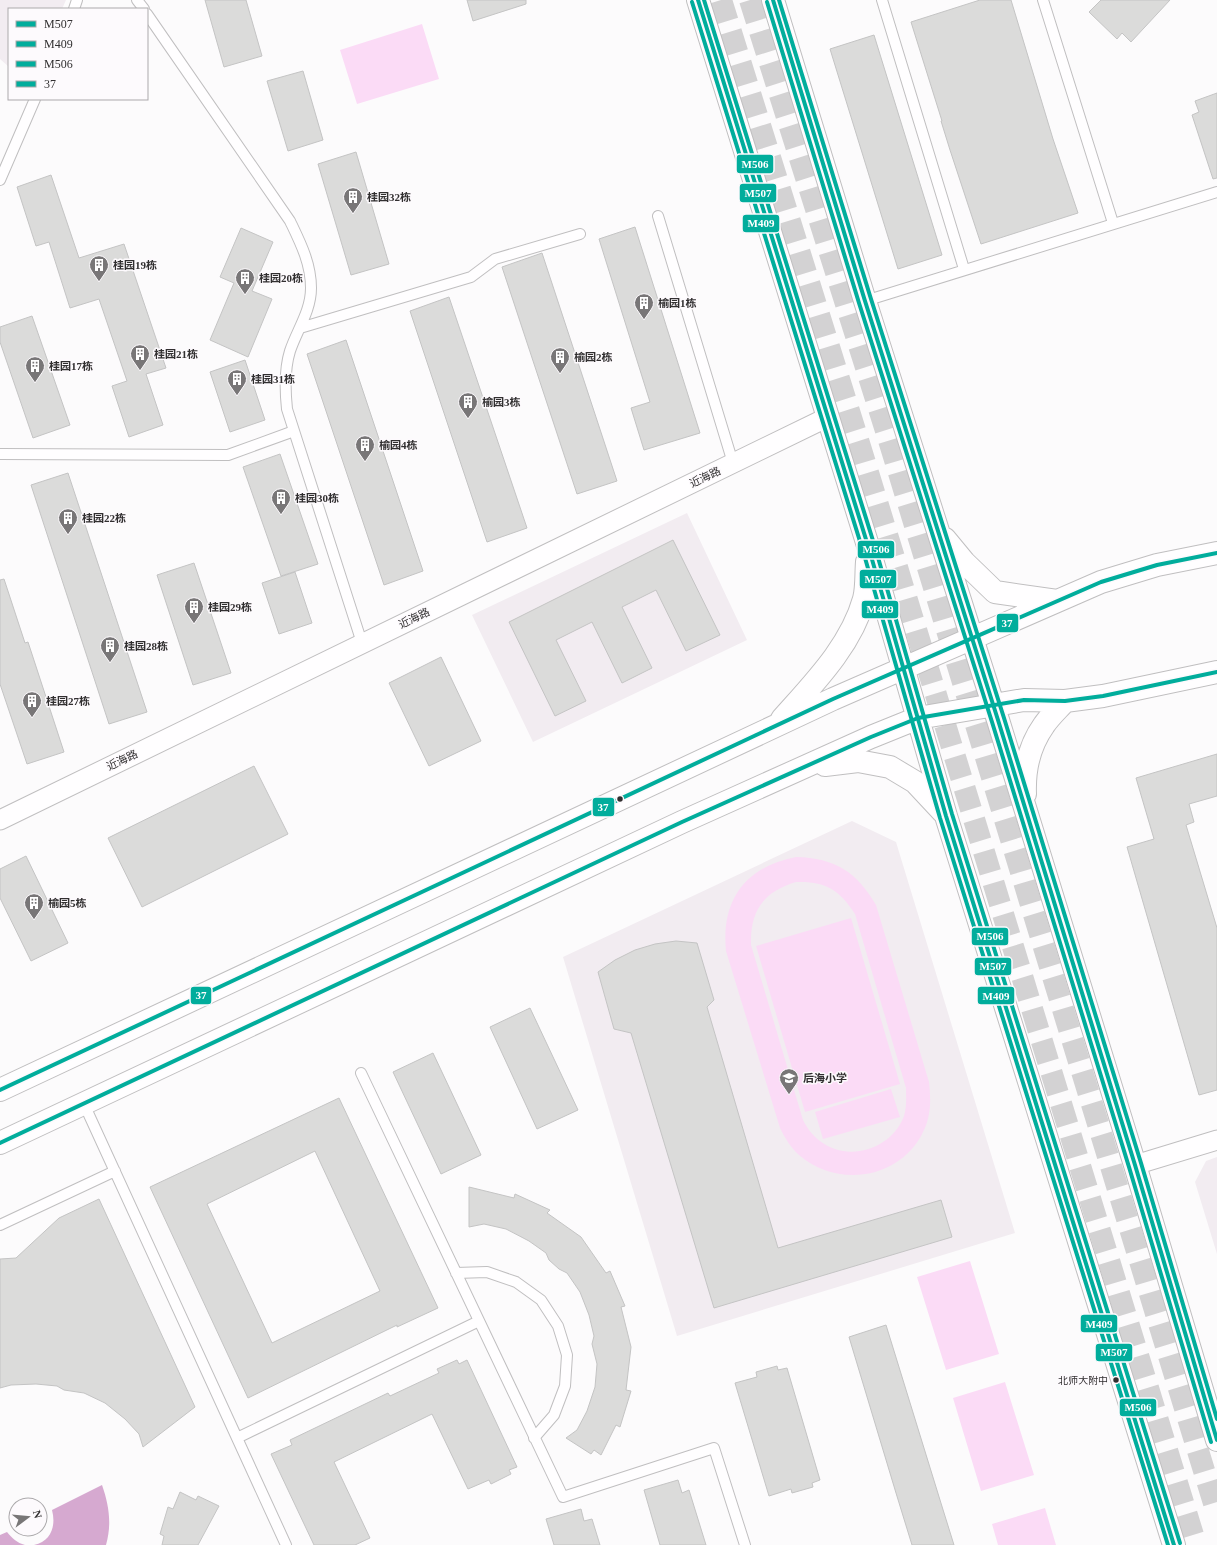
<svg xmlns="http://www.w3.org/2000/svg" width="1217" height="1545" font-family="'Times New Roman','Noto Sans SC',serif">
<rect width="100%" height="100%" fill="#fcfbfc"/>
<path fill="#f2ecf1" d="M 0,0 L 66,0 L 62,9 L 9,9 L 9,67 L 0,59 Z
M 687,513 L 747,640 L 533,742 L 472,615 Z
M 852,821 L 896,842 L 1015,1233 L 677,1336 L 563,957 Z
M 1217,1157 L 1217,1254 L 1195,1182 L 1206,1161 Z"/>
<path fill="#fbdbf6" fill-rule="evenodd" d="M 422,24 L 439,79 L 357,104 L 340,50 Z
M 796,857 C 835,858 857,872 876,905 L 929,1082 C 931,1099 931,1115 924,1130 C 902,1179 838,1189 799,1155 C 791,1148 785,1138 780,1128 L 726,951 C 721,900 745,867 796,857 ZM 796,882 C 825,881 839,889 855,914 L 906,1088 C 906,1098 907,1106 904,1116 C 892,1149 848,1163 820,1141 C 812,1135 807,1128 803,1120 L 751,945 C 750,911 763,892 796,882 Z
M 851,918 L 900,1084 L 805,1112 L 756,946 Z
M 891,1089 L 900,1117 L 823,1139 L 815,1112 Z
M 970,1261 L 999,1354 L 946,1370 L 917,1277 Z
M 1005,1382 L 1034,1475 L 981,1491 L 953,1398 Z
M 1045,1508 L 1056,1545 L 998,1545 L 992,1524 Z"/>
<path fill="#d6a9d0" d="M 102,1485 C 109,1505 112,1524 106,1545 L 34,1545 C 52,1541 56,1525 52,1510 Z
M 7,1532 C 12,1538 17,1543 25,1545 L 0,1545 L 0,1535 Z"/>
<path fill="#dbdbda" stroke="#c4c4c4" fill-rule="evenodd" d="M 205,0 L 246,0 L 262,56 L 224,67 Z
M 467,0 L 526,0 L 526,4 L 473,21 Z
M 980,0 L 1011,0 L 1053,139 L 1078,213 L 981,244 L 950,150 L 941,121 L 942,121 L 911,22 Z
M 1101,0 L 1170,0 L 1131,42 L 1122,33 L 1117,39 L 1089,12 Z
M 874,35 L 942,255 L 898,269 L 830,49 Z
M 303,71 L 323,140 L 288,151 L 267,81 Z
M 1217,93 L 1217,178 L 1213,179 L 1192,115 L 1199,112 L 1195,101 Z
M 356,152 L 389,264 L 351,275 L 318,164 Z
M 51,175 L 79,258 L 124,244 L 166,368 L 146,374 L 163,425 L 129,437 L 112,386 L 127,381 L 99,299 L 70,308 L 49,242 L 36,246 L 17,187 Z
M 635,227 L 700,433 L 644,450 L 631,408 L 650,402 L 599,239 Z
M 241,228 L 273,242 L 252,291 L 272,299 L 248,357 L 210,340 L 234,283 L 220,277 Z
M 542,253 L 617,481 L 577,494 L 502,267 Z
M 449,297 L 527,528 L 487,542 L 410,311 Z
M 32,316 L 70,425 L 33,438 L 0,342 L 0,327 Z
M 346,340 L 423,571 L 384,585 L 307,354 Z
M 245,360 L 265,420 L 230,432 L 210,372 Z
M 280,454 L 318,564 L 281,576 L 243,467 Z
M 68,473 L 147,712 L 109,724 L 31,485 Z
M 673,540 L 720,635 L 686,651 L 656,590 L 622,607 L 652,668 L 622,683 L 592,622 L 556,640 L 586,701 L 555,716 L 509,622 Z
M 194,563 L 231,673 L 193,685 L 157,575 Z
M 295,572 L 312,623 L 279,634 L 262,583 Z
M 4,579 L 25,643 L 28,642 L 64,752 L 27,764 L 0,684 L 0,580 Z
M 441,657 L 481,741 L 429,766 L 389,683 Z
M 1217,754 L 1217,796 L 1189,804 L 1194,822 L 1186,825 L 1217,928 L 1217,1090 L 1199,1095 L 1127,847 L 1154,839 L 1136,778 Z
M 254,766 L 288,834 L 142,907 L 108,838 Z
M 26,856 L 68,943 L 31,961 L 0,898 L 0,869 Z
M 676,941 L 697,943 L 714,1000 L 707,1007 L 778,1248 L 941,1200 L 952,1237 L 714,1308 L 631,1033 L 614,1029 L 598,972 L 615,960 L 635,950 L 655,944 Z
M 530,1008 L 578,1110 L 537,1129 L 490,1027 Z
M 433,1053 L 481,1155 L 441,1174 L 393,1072 Z
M 339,1098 L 438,1308 L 397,1327 L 397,1325 L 248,1398 L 150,1187 ZM 315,1151 L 380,1291 L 272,1343 L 207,1204 Z
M 469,1187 L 514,1198 L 515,1194 L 550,1210 L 547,1213 L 581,1237 L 606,1273 L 610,1271 L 625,1306 L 621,1307 L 631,1347 L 626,1390 L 631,1391 L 620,1427 L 616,1425 L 601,1455 L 594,1450 L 591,1454 L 566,1438 L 577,1430 L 587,1411 L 595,1387 L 597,1364 L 592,1344 L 594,1336 L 589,1315 L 580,1292 L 567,1273 L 559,1269 L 549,1260 L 546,1253 L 529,1241 L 506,1229 L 484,1224 L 469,1227 Z
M 99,1199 L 195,1407 L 143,1447 L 139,1434 L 125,1419 L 105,1403 L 84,1393 L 64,1390 L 57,1386 L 36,1384 L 11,1385 L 0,1388 L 0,1259 L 16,1258 L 59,1218 Z
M 886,1325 L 940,1500 L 954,1545 L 912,1545 L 896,1493 L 849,1337 Z
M 457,1360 L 459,1364 L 467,1360 L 517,1467 L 509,1470 L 511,1474 L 491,1484 L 489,1480 L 468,1489 L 432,1414 L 334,1462 L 370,1538 L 355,1545 L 314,1545 L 271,1454 L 292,1445 L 290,1440 L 388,1393 L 390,1396 L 439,1373 L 437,1369 Z
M 777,1366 L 778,1370 L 787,1368 L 820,1480 L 812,1483 L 813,1487 L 792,1493 L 791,1489 L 769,1496 L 735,1383 L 757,1377 L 756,1372 Z
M 678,1480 L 682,1493 L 689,1490 L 706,1545 L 660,1545 L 644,1490 Z
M 180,1492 L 196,1500 L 198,1496 L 219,1506 L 198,1545 L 162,1545 L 164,1536 L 160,1534 L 168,1507 L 173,1509 Z
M 581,1509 L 584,1521 L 592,1519 L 600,1545 L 554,1545 L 546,1519 Z"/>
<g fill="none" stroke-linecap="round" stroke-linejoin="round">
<path stroke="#d3d2d3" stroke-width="22" stroke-dasharray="22 11" stroke-linecap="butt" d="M 721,0 L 862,453 L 1196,1545
M 750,0 L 888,437 L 1217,1513"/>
<g stroke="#c0bfc0" stroke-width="12">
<path id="service" d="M 137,0 L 144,9
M 882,0 L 964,269
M 1043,0 L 1113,223
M 74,9 L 77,0
M 147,14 L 290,221 C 300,242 311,263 311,288 C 311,311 297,330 290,351 C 284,370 285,390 287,409 L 362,643
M 0,180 L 35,99
M 658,216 L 733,463
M 865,301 L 1217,192
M 300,328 L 471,277 L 495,259 L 580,234
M 0,454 L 228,455 L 294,431
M 361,1073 L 563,1497 L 714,1448 L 745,1545
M 84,1104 L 286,1545
M 0,1225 L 115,1171
M 456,1273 L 487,1272 L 516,1282 L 541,1300 L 558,1326 L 567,1355 L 565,1386 L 554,1415 L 534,1438
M 237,1438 L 479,1321"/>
</g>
<g stroke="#c0bfc0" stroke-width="21">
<path id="minor" d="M 0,820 L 828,417
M 1135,1165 L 1217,1140"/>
</g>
<g stroke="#c0bfc0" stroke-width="24">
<path id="primary" d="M 698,0 L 869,549 L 946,816 L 1174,1545
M 773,0 L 865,301 L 998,720 L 1135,1165 L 1217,1440
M 945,539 L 964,562 L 995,592 L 1057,601
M 782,719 C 813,684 851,646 864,599 C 867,588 866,574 867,562
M 825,765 L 858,761 L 890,767 L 915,782 L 943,812
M 1025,794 C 1024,769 1029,746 1044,725 C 1050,716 1058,709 1065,701
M 0,1090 L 833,699 L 1101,582 L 1157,565 L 1217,553
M 0,1143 L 682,822 L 871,737 L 918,718 L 1024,700 L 1065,701 L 1103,696 L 1217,672"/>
</g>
<use href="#service" stroke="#fffeff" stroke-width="10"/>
<use href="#minor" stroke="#fffeff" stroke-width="19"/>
<use href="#primary" stroke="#fffeff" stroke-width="22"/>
<g stroke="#fdfafd" stroke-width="7">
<path id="bus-1" d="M 698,0 L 869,549 L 946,816 L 1174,1545
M 773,0 L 865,301 L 998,720 L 1135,1165 L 1217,1440"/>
</g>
<g stroke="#fdfafd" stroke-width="7">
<path id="bus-2" d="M 692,2 L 863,551 L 940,818 L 1168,1545
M 767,2 L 859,303 L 992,722 L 1129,1167 L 1211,1442"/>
</g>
<g stroke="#fdfafd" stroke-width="7">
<path id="bus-3" d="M 704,0 L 875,547 L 952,814 L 1180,1543
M 779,0 L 871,299 L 1004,718 L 1141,1163 L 1217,1419"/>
</g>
<g stroke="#fdfafd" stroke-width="7">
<path id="bus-4" d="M 0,1090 L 833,699 L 1101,582 L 1157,565 L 1217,553
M 0,1143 L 682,822 L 871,737 L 918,718 L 1024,700 L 1065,701 L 1103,696 L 1217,672"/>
</g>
<use href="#bus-1" stroke="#01ad9c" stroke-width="4"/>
<use href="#bus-2" stroke="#01ad9c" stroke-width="4"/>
<use href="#bus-3" stroke="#01ad9c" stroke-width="4"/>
<use href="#bus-4" stroke="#01ad9c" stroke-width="4"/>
</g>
<defs>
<g id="building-pin" transform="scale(1)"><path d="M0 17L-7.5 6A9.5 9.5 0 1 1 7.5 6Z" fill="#787677" stroke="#fdfafd"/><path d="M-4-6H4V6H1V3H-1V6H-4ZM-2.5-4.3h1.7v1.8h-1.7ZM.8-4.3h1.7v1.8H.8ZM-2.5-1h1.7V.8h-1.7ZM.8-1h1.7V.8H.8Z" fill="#fff"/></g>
<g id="school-pin" transform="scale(1)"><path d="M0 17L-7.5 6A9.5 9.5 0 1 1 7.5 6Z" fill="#787677" stroke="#fdfafd"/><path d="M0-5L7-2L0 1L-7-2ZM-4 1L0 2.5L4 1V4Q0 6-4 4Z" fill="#fff"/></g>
</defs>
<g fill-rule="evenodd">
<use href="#building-pin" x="353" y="197"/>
<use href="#building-pin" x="99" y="265"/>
<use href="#building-pin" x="245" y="278"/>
<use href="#building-pin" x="644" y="303"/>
<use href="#building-pin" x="140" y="354"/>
<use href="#building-pin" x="560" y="357"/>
<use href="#building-pin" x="35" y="366"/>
<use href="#building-pin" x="237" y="379"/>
<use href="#building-pin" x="468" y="402"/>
<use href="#building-pin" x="365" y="445"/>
<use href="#building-pin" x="281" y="498"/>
<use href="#building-pin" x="68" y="518"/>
<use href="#building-pin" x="194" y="607"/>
<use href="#building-pin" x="110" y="646"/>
<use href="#building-pin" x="32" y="701"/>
<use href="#building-pin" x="34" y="903"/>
<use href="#school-pin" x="789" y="1078"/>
</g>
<g fill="#312f30" stroke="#fdfafd" stroke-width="1.5">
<circle cx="620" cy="799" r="3.5"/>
<circle cx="1116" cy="1380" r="3.5"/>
</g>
<g text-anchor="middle" stroke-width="3" stroke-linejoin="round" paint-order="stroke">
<g font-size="10" fill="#312f30" stroke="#fdfafd" text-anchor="end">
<text x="1108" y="1384">北师大附中</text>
</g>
<g font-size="11" font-weight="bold" fill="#312f30" stroke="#fdfafd" text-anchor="start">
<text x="367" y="201">桂园32栋</text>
<text x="113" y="269">桂园19栋</text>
<text x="259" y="282">桂园20栋</text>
<text x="658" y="307">榆园1栋</text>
<text x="154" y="358">桂园21栋</text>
<text x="574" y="361">榆园2栋</text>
<text x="49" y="370">桂园17栋</text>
<text x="251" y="383">桂园31栋</text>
<text x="482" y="406">榆园3栋</text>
<text x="379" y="449">榆园4栋</text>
<text x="295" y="502">桂园30栋</text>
<text x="82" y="522">桂园22栋</text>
<text x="208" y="611">桂园29栋</text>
<text x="124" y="650">桂园28栋</text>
<text x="46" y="705">桂园27栋</text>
<text x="48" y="907">榆园5栋</text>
<text x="803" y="1082">后海小学</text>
</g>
<g font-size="11" fill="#312f30" stroke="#fdfafd">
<text transform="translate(705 477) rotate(-26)" y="4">近海路</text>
<text transform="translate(414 618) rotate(-26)" y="4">近海路</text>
<text transform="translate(122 760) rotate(-26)" y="4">近海路</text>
</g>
</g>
<g stroke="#fdfafd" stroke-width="1.5">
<rect x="736" y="154" width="38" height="20" rx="4" fill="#01ad9c"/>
<rect x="739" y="183" width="38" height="20" rx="4" fill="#01ad9c"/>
<rect x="742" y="214" width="38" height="19" rx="4" fill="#01ad9c"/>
<rect x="857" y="540" width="38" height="19" rx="4" fill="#01ad9c"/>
<rect x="859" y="569" width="38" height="20" rx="4" fill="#01ad9c"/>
<rect x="861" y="600" width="38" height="19" rx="4" fill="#01ad9c"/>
<rect x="996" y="613" width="23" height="20" rx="4" fill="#01ad9c"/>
<rect x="592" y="797" width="23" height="20" rx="4" fill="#01ad9c"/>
<rect x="971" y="927" width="38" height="19" rx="4" fill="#01ad9c"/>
<rect x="974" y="957" width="38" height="19" rx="4" fill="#01ad9c"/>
<rect x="190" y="986" width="22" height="19" rx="4" fill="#01ad9c"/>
<rect x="977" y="986" width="38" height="19" rx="4" fill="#01ad9c"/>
<rect x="1080" y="1314" width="38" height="19" rx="4" fill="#01ad9c"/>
<rect x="1095" y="1343" width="38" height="19" rx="4" fill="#01ad9c"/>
<rect x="1119" y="1398" width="38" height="19" rx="4" fill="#01ad9c"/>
</g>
<g font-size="11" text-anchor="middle" font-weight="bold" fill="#fff">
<text x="755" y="168">M506</text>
<text x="758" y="197">M507</text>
<text x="761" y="227">M409</text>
<text x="876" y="553">M506</text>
<text x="878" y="583">M507</text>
<text x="880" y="613">M409</text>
<text x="1007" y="627">37</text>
<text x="603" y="811">37</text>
<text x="990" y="940">M506</text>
<text x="993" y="970">M507</text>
<text x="201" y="999">37</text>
<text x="996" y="1000">M409</text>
<text x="1099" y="1328">M409</text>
<text x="1114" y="1356">M507</text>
<text x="1138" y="1411">M506</text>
</g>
<rect x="8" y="8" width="140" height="92" fill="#fdfafd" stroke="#aba9ab"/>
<rect x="16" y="21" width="20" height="6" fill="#01ad9c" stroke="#aba9ab"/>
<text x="44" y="28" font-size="12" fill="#312f30">M507</text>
<rect x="16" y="41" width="20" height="6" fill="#01ad9c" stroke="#aba9ab"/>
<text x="44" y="48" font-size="12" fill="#312f30">M409</text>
<rect x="16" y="61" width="20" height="6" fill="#01ad9c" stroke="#aba9ab"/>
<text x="44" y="68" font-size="12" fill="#312f30">M506</text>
<rect x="16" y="81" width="20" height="6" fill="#01ad9c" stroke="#aba9ab"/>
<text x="44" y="88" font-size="12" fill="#312f30">37</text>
<g transform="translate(28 1517) rotate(74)"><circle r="19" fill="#fdfafd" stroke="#aba9ab"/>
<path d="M0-3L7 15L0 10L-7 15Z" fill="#787677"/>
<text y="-6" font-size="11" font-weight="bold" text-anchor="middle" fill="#312f30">N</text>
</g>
</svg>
